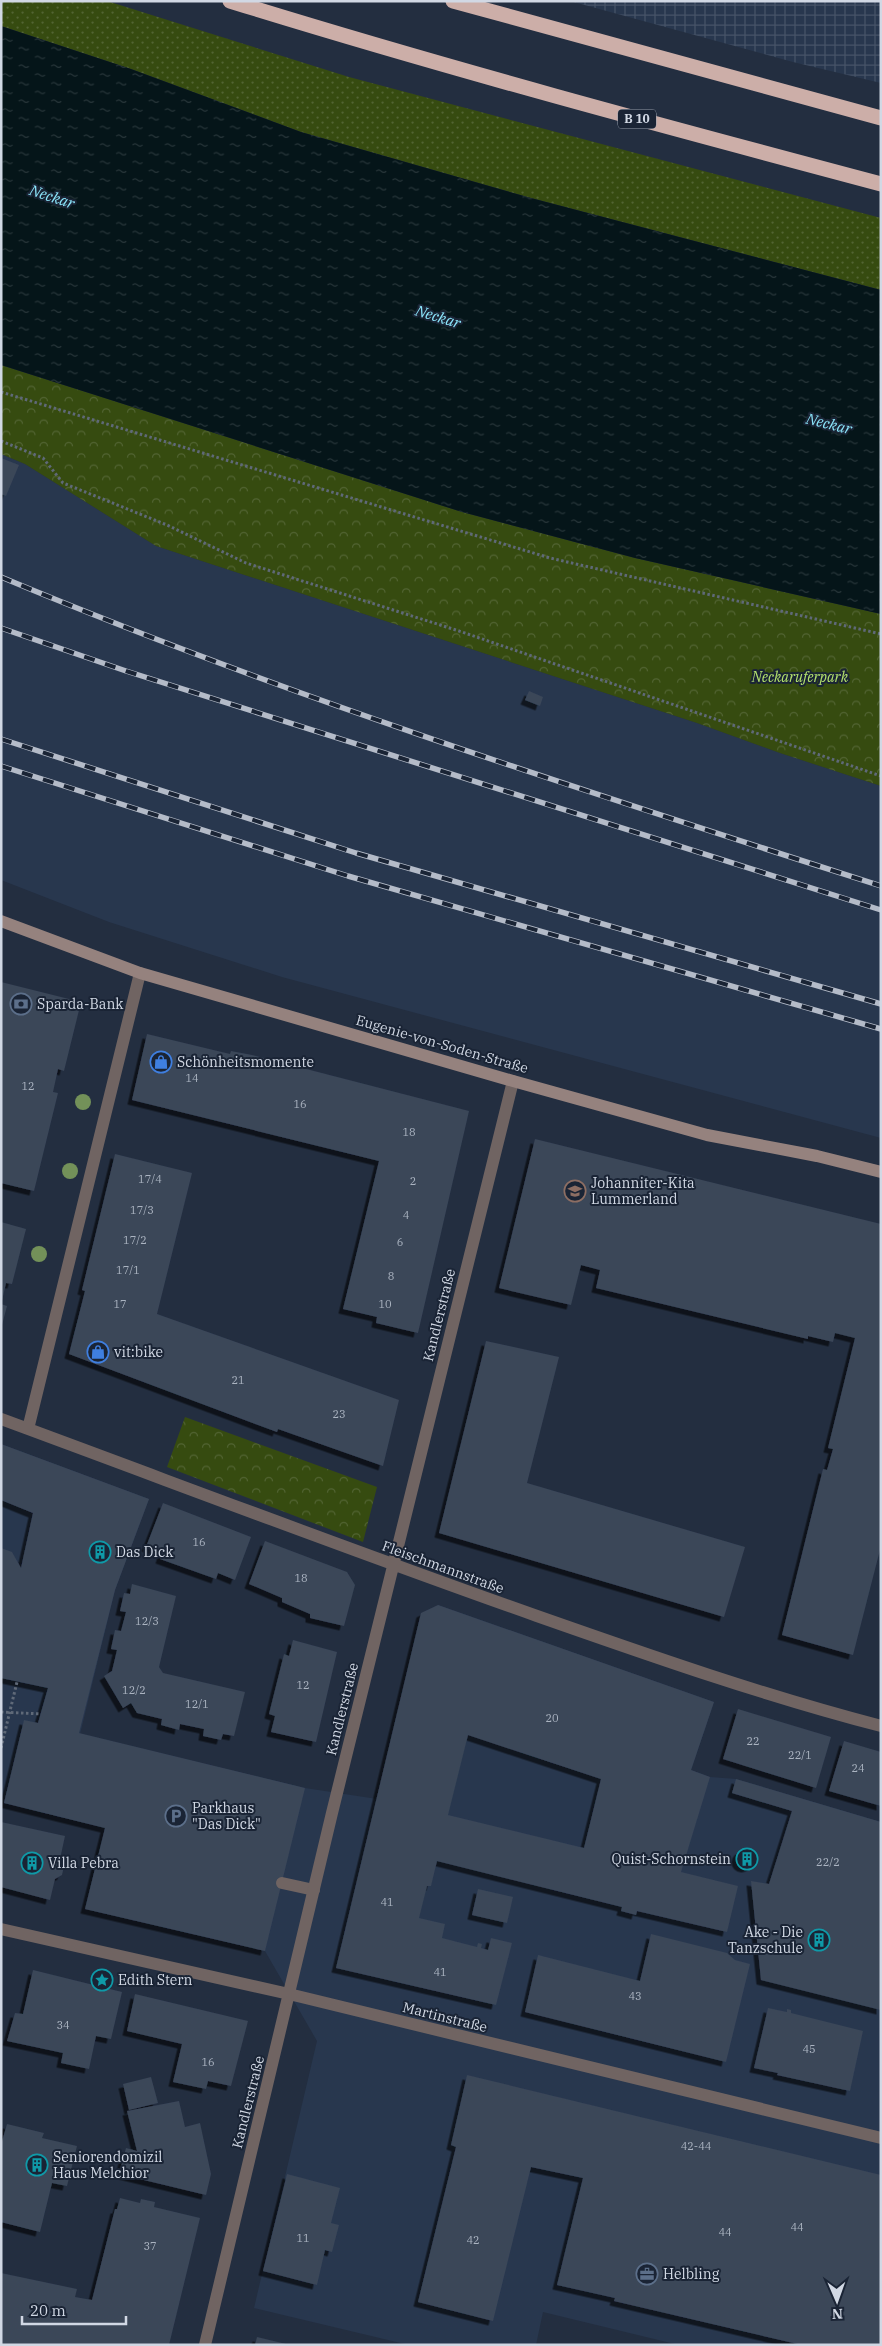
<svg xmlns="http://www.w3.org/2000/svg" width="882" height="2346" font-family="'IBM Plex Serif',serif">
<defs>
<pattern id="industrial-grid" width="8" height="8" patternUnits="userSpaceOnUse" patternTransform="scale(1.25)"><rect width="8" height="8" fill="#28374e"/><path d="M0 4h8M4 0v8" fill="none" stroke="#465367"/></pattern>
<pattern id="grass-dots" width="8" height="8" patternUnits="userSpaceOnUse" patternTransform="scale(1.25)"><rect width="8" height="8" fill="#364b10"/><path d="M2 2h.1M6 6h.1" fill="none" stroke="#526433" stroke-width="1.8" stroke-linecap="round"/></pattern>
<pattern id="park-crowns" width="20" height="18" patternUnits="userSpaceOnUse" patternTransform="scale(1.25)"><rect width="20" height="18" fill="#364b10"/><path d="M2 6a3 3 0 1 1 6 0M12 15a3 3 0 1 1 6 0" fill="none" stroke="#526433"/></pattern>
<pattern id="water-ripples" width="26" height="14" patternUnits="userSpaceOnUse" patternTransform="scale(1.25)"><rect width="26" height="14" fill="#051519"/><path d="M2 4q2-2 4 0t4 0M15 11q2-2 4 0t4 0" fill="none" stroke="#28363a"/></pattern>
<filter id="shadow"><feDropShadow dx="-4.5" dy="4.5" stdDeviation="0" flood-color="#0009"/></filter>
</defs>
<rect width="100%" height="100%" fill="#232e40"/>
<path fill="#28374e" d="M 1,454 L 25,464 L 156,546 L 697,723 L 780,753 L 881,786 L 881,1138 L 282,977 L 109,922 L 1,880 Z
M 1,1444 L 149,1499 L 115,1590 L 80,1734 L 305,1788 L 377,1799 L 438,1605 L 714,1702 L 691,1770 L 710,1777 L 736,1779 L 881,1822 L 881,2345 L 679,2345 L 543,2312 L 536,2345 L 409,2345 L 254,2308 L 317,2041 L 265,1951 L 85,1909 L 105,1828 L 4,1803 L 1,1801 Z"/>
<path fill="url(#industrial-grid)" d="M 570,1 L 881,1 L 881,83 L 793,62 Z"/>
<path fill="url(#grass-dots)" d="M 1,1 L 107,1 L 349,77 L 881,218 L 881,290 L 531,198 L 301,132 L 131,69 L 1,26 Z"/>
<path fill="url(#park-crowns)" d="M 1,365 L 462,512 L 635,558 L 881,614 L 881,786 L 780,753 L 697,723 L 156,546 L 25,464 L 1,454 Z
M 185,1417 L 377,1487 L 363,1542 L 167,1467 Z"/>
<path fill="url(#water-ripples)" d="M 1,26 L 131,69 L 301,132 L 531,198 L 881,290 L 881,614 L 635,558 L 462,512 L 1,365 Z"/>
<path fill="#3a4659" fill-rule="evenodd" filter="url(#shadow)" d="M 1,458 L 19,465 L 6,496 L 1,494 Z
M 529,691 L 543,697 L 540,706 L 525,700 Z
M 1,982 L 81,1002 L 64,1071 L 58,1069 L 53,1092 L 58,1093 L 34,1191 L 1,1183 Z
M 147,1034 L 230,1054 L 231,1051 L 252,1055 L 469,1111 L 418,1333 L 376,1323 L 377,1317 L 343,1309 L 379,1161 L 132,1100 Z
M 535,1139 L 881,1224 L 881,1546 L 853,1655 L 782,1635 L 823,1469 L 827,1470 L 833,1449 L 828,1448 L 855,1338 L 835,1333 L 833,1342 L 808,1336 L 808,1339 L 596,1288 L 600,1270 L 581,1265 L 571,1305 L 499,1288 Z
M 115,1154 L 192,1173 L 157,1314 L 399,1400 L 383,1466 L 278,1429 L 277,1432 L 69,1354 L 85,1291 L 82,1290 Z
M 1,1222 L 26,1229 L 12,1284 L 6,1283 L 2,1301 Z
M 1,1304 L 7,1306 L 2,1325 L 1,1325 Z
M 486,1341 L 559,1357 L 527,1483 L 745,1547 L 724,1617 L 439,1533 Z
M 1,1444 L 149,1499 L 115,1590 L 79,1733 L 305,1788 L 265,1951 L 85,1909 L 105,1828 L 4,1803 L 24,1720 L 38,1723 L 48,1688 L 1,1678 L 1,1548 L 12,1552 L 21,1568 L 33,1513 L 1,1500 Z
M 163,1503 L 251,1537 L 235,1580 L 218,1573 L 216,1579 L 160,1559 L 162,1553 L 146,1547 Z
M 265,1541 L 347,1572 L 355,1585 L 344,1626 L 310,1618 L 310,1614 L 282,1602 L 282,1598 L 249,1584 Z
M 132,1584 L 176,1596 L 159,1667 L 163,1673 L 245,1692 L 234,1736 L 223,1734 L 221,1740 L 203,1736 L 204,1729 L 180,1724 L 179,1730 L 161,1725 L 162,1719 L 137,1713 L 131,1703 L 123,1708 L 104,1676 L 112,1671 L 117,1650 L 111,1649 L 115,1630 L 121,1631 L 126,1612 L 120,1611 L 124,1593 L 130,1594 Z
M 438,1605 L 714,1702 L 691,1770 L 710,1777 L 681,1872 L 738,1886 L 727,1932 L 637,1911 L 636,1915 L 621,1911 L 622,1907 L 437,1861 L 431,1886 L 427,1886 L 419,1918 L 445,1924 L 442,1938 L 477,1947 L 478,1943 L 482,1944 L 481,1948 L 488,1950 L 491,1938 L 512,1943 L 496,2005 L 336,1968 L 421,1613 ZM 468,1735 L 601,1779 L 584,1848 L 448,1815 Z
M 293,1640 L 337,1652 L 316,1742 L 271,1732 L 275,1716 L 269,1714 L 284,1654 L 289,1656 Z
M 738,1709 L 831,1737 L 816,1788 L 723,1759 Z
M 844,1741 L 881,1752 L 881,1806 L 829,1791 Z
M 736,1779 L 881,1822 L 881,2010 L 761,1980 L 751,1881 L 769,1884 L 792,1811 L 732,1793 Z
M 1,1822 L 65,1836 L 60,1859 L 64,1866 L 62,1875 L 55,1879 L 50,1900 L 1,1887 Z
M736 1858a10 10 0 1 1 20 0a10 10 0 1 1-20 0Z
M 478,1889 L 513,1897 L 507,1923 L 472,1915 Z
M 651,1934 L 727,1953 L 735,1960 L 750,1964 L 726,2062 L 525,2012 L 538,1955 L 640,1981 Z
M 33,1970 L 122,1992 L 111,2039 L 96,2036 L 89,2069 L 61,2063 L 63,2053 L 7,2041 L 15,2013 L 23,2014 Z
M 135,1994 L 248,2021 L 231,2086 L 208,2081 L 206,2089 L 173,2082 L 182,2044 L 127,2031 Z
M 768,2008 L 787,2012 L 787,2009 L 791,2010 L 791,2013 L 863,2031 L 850,2091 L 777,2075 L 778,2073 L 754,2068 Z
M 467,2075 L 881,2175 L 881,2345 L 802,2345 L 614,2301 L 615,2298 L 557,2285 L 583,2178 L 531,2167 L 493,2321 L 418,2302 L 456,2147 L 451,2145 Z
M 151,2077 L 158,2103 L 129,2110 L 123,2084 Z
M 179,2101 L 185,2127 L 200,2123 L 211,2174 L 206,2195 L 119,2174 L 126,2148 L 137,2151 L 127,2111 Z
M 7,2124 L 44,2133 L 42,2138 L 77,2146 L 67,2186 L 52,2183 L 40,2232 L 1,2222 L 1,2145 Z
M 287,2174 L 340,2188 L 331,2223 L 339,2225 L 332,2252 L 325,2250 L 317,2285 L 263,2271 Z
M 120,2198 L 140,2203 L 141,2199 L 155,2202 L 154,2207 L 200,2218 L 169,2345 L 1,2345 L 1,2273 L 77,2289 L 75,2297 L 92,2300 L 115,2209 L 117,2209 Z
M 257,2337 L 286,2344 L 286,2345 L 255,2345 Z"/>
<g fill="none" stroke-linecap="round" stroke-linejoin="round">
<path stroke="#5f6978" stroke-width="3" stroke-dasharray="2.5 2.5" stroke-linecap="butt" d="M 1,392 L 550,558 L 881,634
M 1,441 L 43,458 L 63,483 L 167,525 L 246,563 L 459,631 L 881,776
M 1,1712 L 41,1714
M 1,1748 L 17,1682"/>
<path stroke="#706462" stroke-width="12" d="M 282,1883 L 314,1890"/>
<path stroke="#706462" stroke-width="12" d="M 1,1419 C 180,1485 358,1553 537,1616 C 651,1656 765,1696 881,1726
M 28,1429 L 140,973
M 1,1929 L 289,1994 L 881,2138
M 205,2345 L 332,1813 L 513,1081"/>
<path stroke="#95827e" stroke-width="12" d="M 1,921 L 140,973 L 513,1081 L 707,1135 L 817,1156 L 881,1172"/>
<path stroke="#ccaea8" stroke-width="15" d="M 230,1 C 446,68 663,126 881,184
M 453,1 L 881,118"/>
<g stroke="#b4bbc8" stroke-width="5.5">
<path id="rail" d="M 1,577 C 288,697 585,791 881,886
M 1,628 L 126,671 L 881,910
M 1,739 L 356,853 L 881,1004
M 1,766 L 348,876 L 881,1029"/>
</g>
<use href="#rail" stroke="#1a2435" stroke-width="4" stroke-dasharray="11" stroke-linecap="butt"/>
</g>
<g fill="#739159">
<circle cx="83" cy="1102" r="8"/>
<circle cx="70" cy="1171" r="8"/>
<circle cx="39" cy="1254" r="8"/>
</g>
<defs>
<g id="bank-ring" transform="scale(1.125)"><circle r="9.5" fill="#1a2435" stroke="#5c6f8a" stroke-width="1.5"/><path d="M-6-4H6V4H-6ZM0-2.3a2.3 2.3 0 1 0 0 4.6a2.3 2.3 0 1 0 0-4.6Z" fill="#5c6f8a"/></g>
<g id="shop-ring" transform="scale(1.125)"><circle r="9.5" fill="#1a2435" stroke="#3f7fe0" stroke-width="1.5"/><path d="M-5-2.5h2.3a2.7 3.5 0 0 1 5.4 0H5L5.5 6h-11ZM-1.5-2.5h3a1.5 2.3 0 0 0-3 0Z" fill="#3f7fe0"/></g>
<g id="school-ring" transform="scale(1.125)"><circle r="9.5" fill="#1a2435" stroke="#8d6e63" stroke-width="1.5"/><path d="M0-5L7-2L0 1L-7-2ZM-4 1L0 2.5L4 1V4Q0 6-4 4Z" fill="#8d6e63"/></g>
<g id="building-ring" transform="scale(1.125)"><circle r="9.5" fill="#1a2435" stroke="#0f9aa8" stroke-width="1.5"/><path d="M-4-6H4V6H1V3H-1V6H-4ZM-2.5-4.3h1.7v1.8h-1.7ZM.8-4.3h1.7v1.8H.8ZM-2.5-1h1.7V.8h-1.7ZM.8-1h1.7V.8H.8Z" fill="#0f9aa8"/></g>
<g id="parking-ring" transform="scale(1.125)"><circle r="9.5" fill="#1a2435" stroke="#5c6f8a" stroke-width="1.5"/><path d="M-3.5-5.5H1a3.5 3.5 0 0 1 0 7H-1V5.5H-3.5ZM-1-3.4V-.6H.8a1.4 1.4 0 0 0 0-2.8Z" fill="#5c6f8a"/></g>
<g id="sight-ring" transform="scale(1.125)"><circle r="9.5" fill="#1a2435" stroke="#0f9aa8" stroke-width="1.5"/><path d="M0-6L1.8-2.2L6-1.7L2.9 1.2L3.7 5.4L0 3.3L-3.7 5.4L-2.9 1.2L-6-1.7L-1.8-2.2Z" fill="#0f9aa8"/></g>
<g id="office-ring" transform="scale(1.125)"><circle r="9.5" fill="#1a2435" stroke="#5c6f8a" stroke-width="1.5"/><path d="M-6-3h4V-5.5h4V-3h4V5H-6ZM-1-4.5V-3h2v-1.5ZM-6 0V1H6V0Z" fill="#5c6f8a"/></g>
</defs>
<g fill-rule="evenodd">
<use href="#bank-ring" x="21" y="1004"/>
<use href="#shop-ring" x="161" y="1062"/>
<use href="#school-ring" x="575" y="1191"/>
<use href="#shop-ring" x="98" y="1352"/>
<use href="#building-ring" x="100" y="1552"/>
<use href="#parking-ring" x="176" y="1816"/>
<use href="#building-ring" x="747" y="1859"/>
<use href="#building-ring" x="32" y="1863"/>
<use href="#building-ring" x="819" y="1940"/>
<use href="#sight-ring" x="102" y="1980"/>
<use href="#building-ring" x="37" y="2165"/>
<use href="#office-ring" x="647" y="2274"/>
</g>
<g text-anchor="middle" stroke-width="4" stroke-linejoin="round" paint-order="stroke">
<g font-size="11" fill="#abb4c1">
<text x="192" y="1082">14</text>
<text x="28" y="1090">12</text>
<text x="300" y="1108">16</text>
<text x="409" y="1136">18</text>
<text x="150" y="1183">17/4</text>
<text x="413" y="1185">2</text>
<text x="142" y="1214">17/3</text>
<text x="406" y="1219">4</text>
<text x="135" y="1244">17/2</text>
<text x="400" y="1246">6</text>
<text x="128" y="1274">17/1</text>
<text x="391" y="1280">8</text>
<text x="120" y="1308">17</text>
<text x="385" y="1308">10</text>
<text x="238" y="1384">21</text>
<text x="339" y="1418">23</text>
<text x="199" y="1546">16</text>
<text x="301" y="1582">18</text>
<text x="147" y="1625">12/3</text>
<text x="303" y="1689">12</text>
<text x="134" y="1694">12/2</text>
<text x="197" y="1708">12/1</text>
<text x="552" y="1722">20</text>
<text x="753" y="1745">22</text>
<text x="800" y="1759">22/1</text>
<text x="858" y="1772">24</text>
<text x="828" y="1866">22/2</text>
<text x="387" y="1906">41</text>
<text x="440" y="1976">41</text>
<text x="635" y="2000">43</text>
<text x="63" y="2029">34</text>
<text x="809" y="2053">45</text>
<text x="208" y="2066">16</text>
<text x="696" y="2150">42-44</text>
<text x="797" y="2231">44</text>
<text x="725" y="2236">44</text>
<text x="303" y="2242">11</text>
<text x="473" y="2244">42</text>
<text x="150" y="2250">37</text>
</g>
<rect fill="#1a2435" stroke="#9aa2b0" stroke-width="1" x="618" y="109.5" width="38" height="19" rx="4"/>
<g font-size="12" font-weight="bold" fill="#d1d8e4">
<text x="637" y="123">B 10</text>
</g>
<g font-size="14" font-style="italic" fill="#b4e26d" stroke="#1a2435">
<text x="800" y="682">Neckaruferpark</text>
</g>
<g font-size="14" fill="#d1d8e4" stroke="#1a2435" text-anchor="start">
<text x="37" y="1009">Sparda-Bank</text>
<text x="177" y="1067">Schönheitsmomente</text>
<text x="591" y="1188">Johanniter-Kita<tspan x="591" dy="16">Lummerland</tspan></text>
<text x="114" y="1357">vit:bike</text>
<text x="116" y="1557">Das Dick</text>
<text x="192" y="1813">Parkhaus<tspan x="192" dy="16">"Das Dick"</tspan></text>
<text x="731" y="1864" text-anchor="end">Quist-Schornstein</text>
<text x="48" y="1868">Villa Pebra</text>
<text x="803" y="1937" text-anchor="end">Ake - Die<tspan x="803" dy="16">Tanzschule</tspan></text>
<text x="118" y="1985">Edith Stern</text>
<text x="53" y="2162">Seniorendomizil<tspan x="53" dy="16">Haus Melchior</tspan></text>
<text x="663" y="2279">Helbling</text>
</g>
<g font-size="14" fill="#d1d8e4" stroke="#1a2435">
<text transform="translate(442 1044) rotate(16)" y="5">Eugenie-von-Soden-Straße</text>
<text transform="translate(439 1315) rotate(-76)" y="5">Kandlerstraße</text>
<text transform="translate(443 1567) rotate(20)" y="5">Fleischmannstraße</text>
<text transform="translate(342 1709) rotate(-76)" y="5">Kandlerstraße</text>
<text transform="translate(445 2017) rotate(14)" y="5">Martinstraße</text>
<text transform="translate(248 2102) rotate(-76)" y="5">Kandlerstraße</text>
</g>
<g font-size="15" font-style="italic" fill="#8ce6fc" stroke="#1a2435">
<text transform="translate(52 197) rotate(18)" y="5">Neckar</text>
<text transform="translate(438 317) rotate(17)" y="5">Neckar</text>
<text transform="translate(829 424) rotate(14)" y="5">Neckar</text>
</g>
</g>
<rect width="882" height="2346" fill="none" stroke="#d1d8e4" stroke-width="5"/>
<g transform="translate(837 2301) rotate(178)" stroke="#1a2435" stroke-width="4" paint-order="stroke">
<path d="M0-4L9 19L0 12L-9 19Z" fill="#d1d8e4"/>
<text y="-8" font-size="14" font-weight="bold" text-anchor="middle" fill="#d1d8e4">N</text>
</g>
<path d="M22 2316v8h104v-8" fill="none" stroke="#d1d8e4" stroke-width="2.5"/>
<text x="30" y="2316" font-size="15" fill="#d1d8e4" stroke="#1a2435" stroke-width="4" paint-order="stroke">20 m</text>
</svg>
